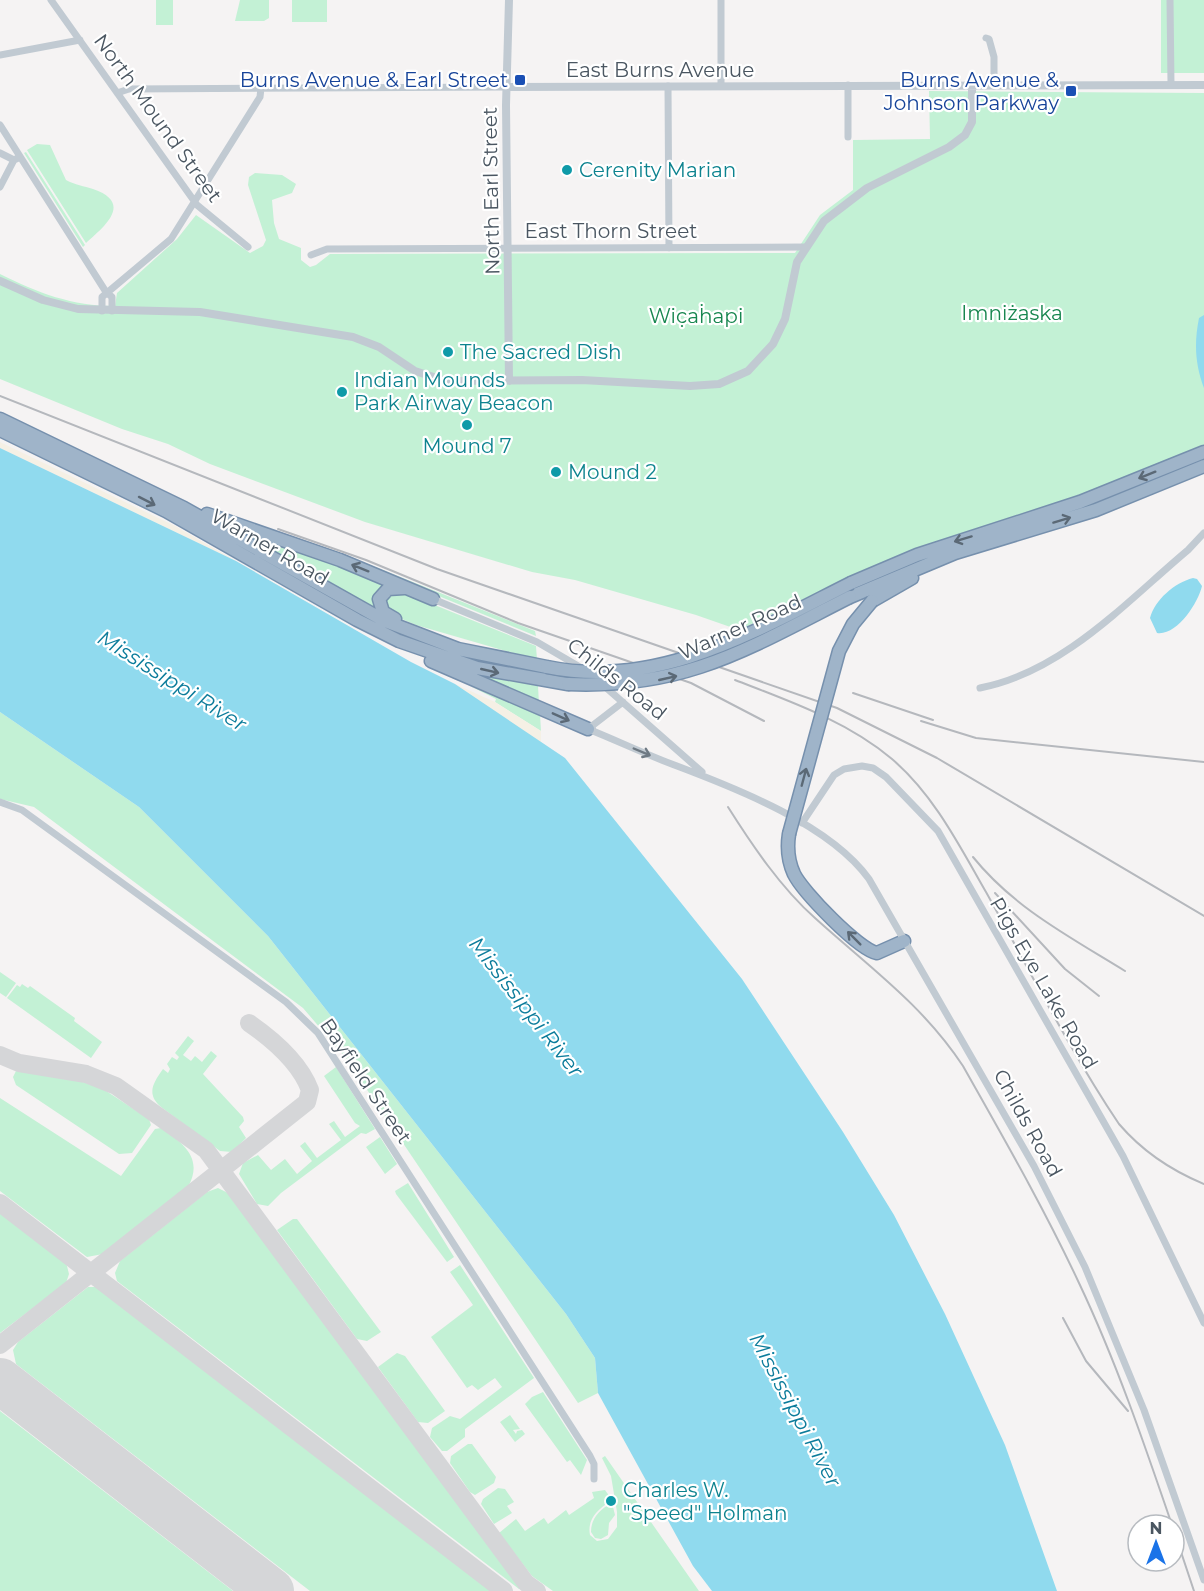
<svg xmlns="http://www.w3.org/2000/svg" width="1204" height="1591" font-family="Montserrat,sans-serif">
<rect width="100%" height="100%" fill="#f5f3f3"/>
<path fill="#c3f1d5" d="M 156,0 L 173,0 L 173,25 L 156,25 Z
M 240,0 L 269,0 L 269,18 L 264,21 L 235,21 Z
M 292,0 L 327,0 L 327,22 L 292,22 Z
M 1161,0 L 1204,0 L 1204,73 L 1161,73 Z
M 929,91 L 1204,93 L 1204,449 L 1079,499 L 846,579 L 739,630 L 696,615 L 575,580 L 532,572 L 365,522 L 210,464 L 168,444 L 122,429 L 0,379 L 0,274 C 38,293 72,306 115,306 L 117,293 L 177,239 L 196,215 L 250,253 L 263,246 L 266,240 L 248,185 L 249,177 L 255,173 L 282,175 L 296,184 L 292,193 L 272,200 L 274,223 L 279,239 L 301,248 L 301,260 L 310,267 L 316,265 L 330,254 L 795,253 L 820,215 L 853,190 L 853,140 L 930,139 Z
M 37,144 L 50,145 L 66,180 C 75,185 84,186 93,189 C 134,203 104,227 86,243 L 27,150 Z
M 26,152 L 85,245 L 83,247 L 24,153 Z
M 231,526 L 389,584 L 377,592 L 373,607 L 343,595 L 229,529 Z
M 319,547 L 368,564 L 535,631 L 536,636 Z
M 400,591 L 536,646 L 537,660 L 416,625 L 390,614 L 384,604 L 386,596 Z
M 467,671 L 538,686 L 539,704 Z
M 470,686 L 540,714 L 541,731 L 495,702 L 496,699 Z
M 0,712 L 139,807 L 268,936 L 566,1314 L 595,1358 L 598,1393 L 578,1403 L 345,1057 L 303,1008 L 34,807 L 0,799 Z
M 0,972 L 16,983 L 6,997 L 0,993 Z
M 22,984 L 28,988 L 30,986 L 75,1018 L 74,1021 L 102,1042 L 91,1058 L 7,998 L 17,985 L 20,987 Z
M 188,1036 L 194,1041 L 183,1055 L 191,1061 L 195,1056 L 202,1062 L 211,1051 L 217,1056 L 203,1074 L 243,1117 L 244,1121 L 239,1127 L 246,1138 L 232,1152 L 220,1151 L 161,1107 C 146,1094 153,1083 163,1069 L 168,1073 L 170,1069 L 167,1064 L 172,1057 L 177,1060 L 179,1057 L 175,1053 Z
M 336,1067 L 375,1129 L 366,1134 L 361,1133 L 281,1193 L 268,1206 L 257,1204 L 239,1174 L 243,1163 L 258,1155 L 271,1170 L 285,1159 L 297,1174 L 312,1161 L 300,1146 L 305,1142 L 317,1158 L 341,1140 L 329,1124 L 334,1121 L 345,1137 L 360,1126 L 355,1123 L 324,1076 Z
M 16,1071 L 79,1081 L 100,1087 L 149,1119 L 151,1125 L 132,1153 L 119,1154 L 16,1085 L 13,1077 Z
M 0,1098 L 121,1176 L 155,1129 L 161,1128 C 183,1143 204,1158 188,1187 L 103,1254 L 87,1257 L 0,1191 Z
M 380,1137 L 397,1164 L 385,1174 L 366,1147 Z
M 408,1183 L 454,1257 L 447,1262 L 396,1194 L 395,1191 Z
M 218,1188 L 230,1194 L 521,1588 L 519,1589 L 117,1281 L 115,1273 L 120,1261 L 207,1192 Z
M 0,1211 L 66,1262 L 69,1274 L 66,1283 L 0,1333 Z
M 293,1219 L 297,1219 L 381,1332 L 367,1341 L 357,1339 L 277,1230 Z
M 460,1265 L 534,1378 L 465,1429 L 465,1437 L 447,1451 L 442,1451 L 430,1437 L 432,1428 L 450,1416 L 460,1419 L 502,1387 L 495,1378 L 478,1390 L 472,1385 L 467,1388 L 431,1337 L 473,1305 L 450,1272 Z
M 88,1287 L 98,1287 L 108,1294 L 492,1591 L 310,1591 L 16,1364 L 13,1350 L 18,1342 Z
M 397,1353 L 405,1356 L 445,1411 L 428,1423 L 418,1422 L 378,1367 Z
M 543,1392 L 587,1460 L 581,1475 L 570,1460 L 567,1462 L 525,1404 L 532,1397 Z
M 0,1411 L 233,1591 L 0,1591 Z
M 510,1415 L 520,1429 L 513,1430 L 516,1434 L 517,1431 L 522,1430 L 525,1434 L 515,1442 L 500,1422 Z
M 468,1444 L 472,1444 L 496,1477 L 494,1483 L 475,1495 L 470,1492 L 450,1463 L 451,1456 Z
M 605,1456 L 699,1591 L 553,1591 L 532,1576 L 499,1533 L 516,1519 L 525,1531 L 544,1518 L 548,1524 L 566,1510 L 569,1515 L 594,1498 L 592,1492 L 605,1490 L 610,1497 L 609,1502 C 597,1510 587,1520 590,1535 L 597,1541 L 608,1539 L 617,1527 L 617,1512 L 611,1476 L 602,1458 Z
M 498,1488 L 505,1489 L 514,1502 L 507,1506 L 512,1513 L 494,1524 L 481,1504 L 483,1499 Z
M 612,1503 L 615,1515 L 609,1523 L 608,1535 L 601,1539 L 595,1538 L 591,1532 C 591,1518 600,1509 612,1503 Z"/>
<path fill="#f5f0e5" d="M 0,442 L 175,526 L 236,561 L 0,448 Z
M 455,684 L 495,702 L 541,731 L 541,744 Z"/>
<path fill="#90daee" d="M 1204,315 L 1204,388 C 1195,364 1194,343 1199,318 Z
M 0,448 L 236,561 L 411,662 L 455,684 L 565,758 L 742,979 L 843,1132 L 894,1215 L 945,1314 L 1005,1445 L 1057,1591 L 712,1591 L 693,1566 L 598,1393 L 595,1358 L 566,1314 L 268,936 L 139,807 L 0,712 Z
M 1193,578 L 1197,579 L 1202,586 C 1198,603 1177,636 1157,633 L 1150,618 C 1155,600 1174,583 1193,578 Z"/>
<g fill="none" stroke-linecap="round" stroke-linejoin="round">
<path stroke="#d5d6d8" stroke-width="18" d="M 0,1055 L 19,1063 L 86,1074 L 116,1086 L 206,1150 L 526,1583 L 537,1591
M 0,1203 L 504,1591
M 0,1345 L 307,1102 L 310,1090 C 300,1063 272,1039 249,1023"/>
<path stroke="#d5d6d8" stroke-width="46" d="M 0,1381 L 271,1591"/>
<g stroke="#7690ad" stroke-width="15">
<path id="trunk" d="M 0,419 L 184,508 L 385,621 L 458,649 L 547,667
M 0,430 L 166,511 L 357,620 L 399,641 L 477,668 L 568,684
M 207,514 L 340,560 L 433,599
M 851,583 L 917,555 L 1080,502 L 1204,452
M 850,597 L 955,553 L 1096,510 L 1204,466
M 872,601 L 912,578
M 395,619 L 383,612 L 379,599 L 388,589 L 404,588
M 431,661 L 588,729
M 789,834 C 787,847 788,861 794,874 C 803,892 859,950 877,953 L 904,941"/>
</g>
<path stroke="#c1cad2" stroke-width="7" d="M 51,0 L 197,205 L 248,247
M 721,0 L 721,86
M 1170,0 L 1171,84
M 986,38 L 989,39 L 994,57 L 994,86
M 0,55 L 80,40
M 848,85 L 848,137
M 668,86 L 669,248
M 117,93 L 129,89 L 508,87
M 0,125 L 106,292 L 112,297 L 112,311
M 0,153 L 14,160 L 18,158
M 0,187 L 14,160
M 311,255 L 327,249 L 805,247
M 102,311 L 102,297 L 171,239 L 260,97 L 261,88
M 433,599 L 537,642 L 585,670
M 602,684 L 702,772
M 980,688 C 1063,672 1126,602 1188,550 L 1204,533
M 623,702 L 588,729 C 618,741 647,755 677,766 C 738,789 830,825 869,879 L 1034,1166 L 1085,1267 L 1144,1410 L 1204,1580
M 0,802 L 22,810 L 286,1002 L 318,1033 L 590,1456 L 594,1464 L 594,1479
M 802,823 L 834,775 L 844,769 L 862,766 L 873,768 L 886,777 L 938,831 L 1123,1156 L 1204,1323"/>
<path stroke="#c1cad2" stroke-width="8" d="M 509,0 L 506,105 L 509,381
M 508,87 L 1204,85
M 0,281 L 43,300 L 78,309 L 200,312 L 353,337 L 379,347 L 415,371 L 446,381 L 582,380 L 690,386 L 719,384 L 748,371 L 773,344 L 785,319 L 797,262 L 824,221 L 867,188 L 949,147 L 965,135 L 972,122 L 972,86"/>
<use href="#trunk" stroke="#9fb4c9" stroke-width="12"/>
<path stroke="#b5b8bd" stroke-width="2" d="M 0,396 L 437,569 L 837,708 L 937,758 L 1204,916
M 278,529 L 366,560 L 518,623 L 691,683 L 764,721
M 735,680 C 789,701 847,721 892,759 C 934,795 959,845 986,892 C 1029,969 1070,1051 1119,1124 C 1143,1152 1170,1170 1204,1184
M 853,693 L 933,720
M 921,721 L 976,738 L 1204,762
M 728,807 C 752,845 781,888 815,918 C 869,967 922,1004 963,1066 C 1003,1137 1044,1208 1079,1283 C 1116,1361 1144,1443 1172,1525
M 973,857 C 1014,908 1070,937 1125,971
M 995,893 L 1065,969 L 1099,996
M 1063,1318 L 1086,1361 L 1128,1411
M 1174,1531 L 1194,1591"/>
<g stroke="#7690ad" stroke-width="15" stroke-linecap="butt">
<path id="trunk-bridge" d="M 547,667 C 658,690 755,631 851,583
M 568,684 C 686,689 749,648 850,597
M 789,834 L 839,651 L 853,624 L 872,601"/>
</g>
<use href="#trunk-bridge" stroke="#9fb4c9" stroke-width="12"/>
</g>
<defs><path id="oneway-shaft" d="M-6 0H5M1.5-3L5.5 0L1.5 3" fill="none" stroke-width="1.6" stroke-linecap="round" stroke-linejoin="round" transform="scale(1.5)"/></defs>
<g stroke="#5b6976">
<use href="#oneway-shaft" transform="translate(1147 475) rotate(158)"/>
<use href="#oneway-shaft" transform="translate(147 501) rotate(27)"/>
<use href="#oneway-shaft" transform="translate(1062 520) rotate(-17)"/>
<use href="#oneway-shaft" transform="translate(963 539) rotate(163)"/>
<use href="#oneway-shaft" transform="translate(360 568) rotate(-158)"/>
<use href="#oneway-shaft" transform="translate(490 671) rotate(13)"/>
<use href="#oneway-shaft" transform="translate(668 678) rotate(-13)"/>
<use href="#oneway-shaft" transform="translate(561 717) rotate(24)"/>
<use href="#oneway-shaft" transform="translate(804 777) rotate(-75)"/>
<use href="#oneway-shaft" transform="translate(854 938) rotate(-135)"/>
</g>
<use stroke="#6e7983" href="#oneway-shaft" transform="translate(642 752) rotate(23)"/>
<g fill="#1a4fb4" stroke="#fff" stroke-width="2">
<rect x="514" y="74" width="12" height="12" rx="3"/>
<rect x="1065" y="85" width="12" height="12" rx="3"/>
</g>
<g fill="#0f9aa8" stroke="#fff" stroke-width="2">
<circle cx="567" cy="170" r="6"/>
<circle cx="448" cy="352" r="6"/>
<circle cx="342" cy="392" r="6"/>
<circle cx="467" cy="425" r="6"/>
<circle cx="556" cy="472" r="6"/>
<circle cx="611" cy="1501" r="6"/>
</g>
<g text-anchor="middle" stroke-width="4.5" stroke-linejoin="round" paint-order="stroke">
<g font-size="20" fill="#4a5661" stroke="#fff">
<text x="660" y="77">East Burns Avenue</text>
<text transform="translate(158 118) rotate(54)" y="7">North Mound Street</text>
<text transform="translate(491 191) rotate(-91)" y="7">North Earl Street</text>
<text x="611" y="238">East Thorn Street</text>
<text transform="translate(270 547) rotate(30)" y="7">Warner Road</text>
<text transform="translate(740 627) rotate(-24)" y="7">Warner Road</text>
<text transform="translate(617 679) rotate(38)" y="7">Childs Road</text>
<text transform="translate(1044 983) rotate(60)" y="7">Pigs Eye Lake Road</text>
<text transform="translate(366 1081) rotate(56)" y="7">Bayfield Street</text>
<text transform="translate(1028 1123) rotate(61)" y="7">Childs Road</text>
</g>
<g font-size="20" fill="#164399" stroke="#fff" text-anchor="end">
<text x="508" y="87">Burns Avenue &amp; Earl Street</text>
<text x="1059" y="87">Burns Avenue &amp;<tspan x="1059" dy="23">Johnson Parkway</tspan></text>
</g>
<g font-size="20" fill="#0d838f" stroke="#fff" text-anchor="start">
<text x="579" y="177">Cerenity Marian</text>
<text x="460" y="359">The Sacred Dish</text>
<text x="354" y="387">Indian Mounds<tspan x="354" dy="23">Park Airway Beacon</tspan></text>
<text x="467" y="453" text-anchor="middle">Mound 7</text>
<text x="568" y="479">Mound 2</text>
<text x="623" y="1497">Charles W.<tspan x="623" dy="23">"Speed" Holman</tspan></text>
</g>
<g font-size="20" fill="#17864f" stroke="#fff">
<text x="1012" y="320">Imniżaska</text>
<text x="696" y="323">Wic̣aḣapi</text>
</g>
<g font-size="21" font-style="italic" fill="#0c7c9b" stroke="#fff">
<text transform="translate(172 681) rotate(32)" y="7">Mississippi River</text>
<text transform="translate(526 1007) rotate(52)" y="7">Mississippi River</text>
<text transform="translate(795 1410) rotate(62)" y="7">Mississippi River</text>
</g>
</g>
<g transform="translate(1156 1543)"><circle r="28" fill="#ffffff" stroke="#b7bbc0" stroke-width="1.5"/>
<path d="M0-4.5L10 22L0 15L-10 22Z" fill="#1a73e8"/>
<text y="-9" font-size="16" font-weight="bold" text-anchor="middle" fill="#4a5661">N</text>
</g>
</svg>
